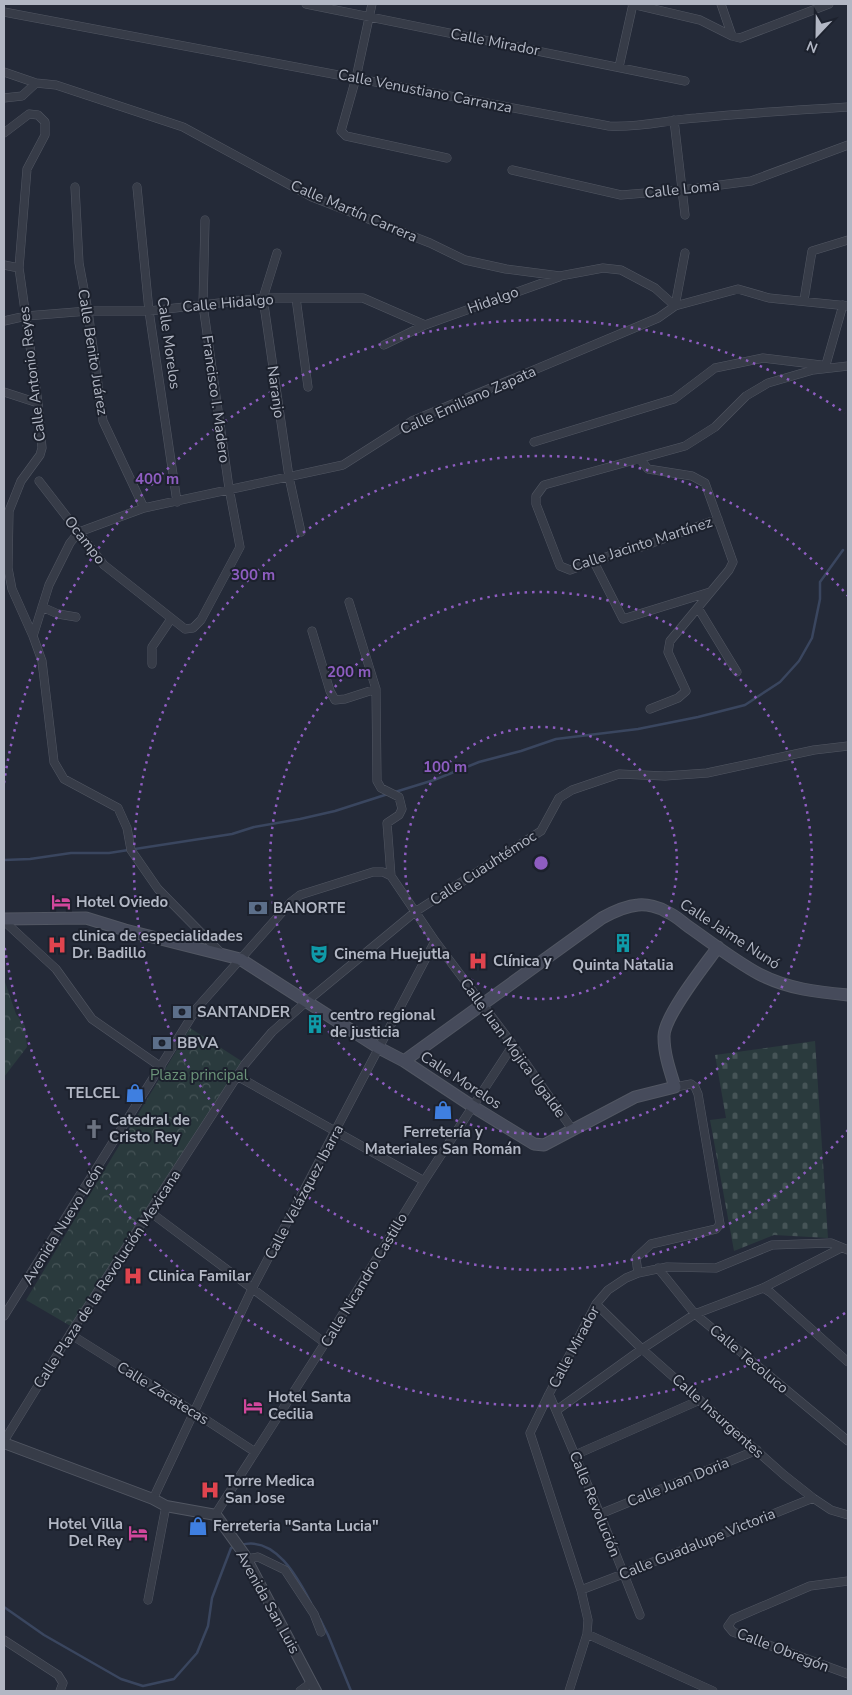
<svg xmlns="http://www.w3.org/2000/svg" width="852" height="1695" font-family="'Nunito Sans',sans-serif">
<defs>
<pattern id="forest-crowns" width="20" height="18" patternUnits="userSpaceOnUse" patternTransform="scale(1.25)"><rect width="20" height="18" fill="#2a3a3d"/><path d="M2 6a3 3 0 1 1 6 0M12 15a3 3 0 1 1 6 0" fill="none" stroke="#465457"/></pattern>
<pattern id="cemetery-stones" width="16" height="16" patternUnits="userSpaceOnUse" patternTransform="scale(1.25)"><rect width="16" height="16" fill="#2a3a3d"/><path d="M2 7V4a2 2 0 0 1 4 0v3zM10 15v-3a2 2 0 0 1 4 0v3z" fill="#465457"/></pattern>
</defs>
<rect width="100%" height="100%" fill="#242a38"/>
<path fill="url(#forest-crowns)" d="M 4,979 L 16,1014 L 25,1026 L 27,1047 L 4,1077 Z
M 190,1028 L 243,1062 L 136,1225 L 74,1328 L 26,1300 Z"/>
<path fill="url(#cemetery-stones)" d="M 815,1041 L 828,1238 L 774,1235 L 734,1251 L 710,1120 L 726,1118 L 715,1055 Z"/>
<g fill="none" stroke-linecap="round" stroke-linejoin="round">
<path stroke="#3a465f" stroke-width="2.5" d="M 395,792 L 434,780 L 479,762 L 521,751 L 556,739 L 638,729 L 698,717 L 745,705 L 780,682 L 799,661 L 812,638 L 820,599 L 820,582 L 843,550
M 4,860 L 30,859 L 71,853 L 109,853 L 232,834 L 254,827 L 300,819 L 335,811 L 388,794
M 241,1545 C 275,1535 298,1578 311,1603
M 4,1607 L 44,1635 L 121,1679 L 143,1686 L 174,1679 L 197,1653 L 208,1626 L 212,1598 L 231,1548 L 236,1546
M 320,1619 L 328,1635 L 351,1691"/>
<g stroke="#525763" stroke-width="9">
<path id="minor" d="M 306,4 L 685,81
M 372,4 L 356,78 L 341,131 L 346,136 L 447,158
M 632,4 L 700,20 L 732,36 L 740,38 L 829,4
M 721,4 L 732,36
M 4,12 L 609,126 C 638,128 667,120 696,118 C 747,113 797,110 848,107
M 619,67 L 633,4
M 4,72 L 36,83 L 56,85 L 183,127 L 312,197 L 430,243 L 465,260 L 506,269 L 560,276 L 603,268 L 621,270 L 655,288 L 675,306
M 4,98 L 22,96 L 36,83
M 674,120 L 685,215
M 4,133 L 29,114 L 38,115 L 45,122 L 45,135 L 27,169 L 19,268 L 38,403 L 42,448 L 40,455 L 21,481 L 9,511 L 8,568 L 12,589 L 33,636 L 42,661 L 54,762 L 64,779 L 118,808 L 127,828 L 131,850 L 158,889 L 221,953
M 512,170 L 621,195 L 682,190 L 751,181 L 848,145
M 75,187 L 79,263 L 88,311 L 103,421 L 144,508
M 137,187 L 149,311 L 177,502
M 277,253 L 263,298 L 289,477 L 301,532
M 4,265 L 19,268
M 296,298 L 308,387
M 804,300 L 812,251 L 848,240
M 675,306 L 685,253
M 4,321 L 26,316 L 88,311 L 149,311 L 263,298 L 363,298 L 425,325
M 384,345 L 425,325 L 559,277
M 4,392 L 38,403
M 534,442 L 674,399 L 715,368 L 763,358 L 821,365 L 825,368 L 843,305
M 640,459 L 648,469 L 692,476 L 705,483 L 733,562 L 729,570 L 670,641 L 668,652 L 686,691 L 678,698 L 650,709
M 39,481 L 104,565 L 185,629 L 193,628 L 201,620 L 240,547 L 229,488 L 203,305 L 205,220
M 718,519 L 641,547 L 631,548 L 570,570 L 560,566 L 536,504 L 536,496 L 544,485 L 685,446 L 715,427 L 746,396 L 768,383 L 813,370 L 848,366
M 594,562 L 623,619 L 710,592
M 349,602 L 376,689 L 377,781 L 381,788 L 399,797 L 402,809 L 399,815 L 387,823 L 391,876
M 42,607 L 58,614 L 76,617
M 698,608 L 737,672
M 312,631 L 330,691 L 335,700 L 345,699 L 376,689
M 33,636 L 49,585 L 70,543 L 79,532 L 144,508 L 343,465 L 412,421 L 658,318 L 675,306 L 738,289 L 769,298 L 848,306
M 152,664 L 152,647 L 171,619
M 4,921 L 56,969 L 92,1019 L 161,1067
M 237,1076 L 424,1181
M 150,1212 L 325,1343
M 658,1268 L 695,1314 L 848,1441
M 638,1273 L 636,1258 L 651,1244 L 716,1229 L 720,1224 L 698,1094 L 695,1087 L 691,1084 L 675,1087
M 763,1288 L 770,1292 L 848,1362
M 596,1304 L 642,1349 L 784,1475 L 813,1498 L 831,1510 L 848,1515
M 4,1316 L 197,1008 L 291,902 L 300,895 L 373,872 L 383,872 L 391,876 L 435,941 L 513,1045 L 572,1129
M 70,1334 L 194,1412 L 255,1452
M 549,1394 L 600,1514 L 640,1615
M 557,1410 L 642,1349 L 695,1314 L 763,1288 L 841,1248
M 4,1441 L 70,1334 L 245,1064 L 272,1032 L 306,1002 L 415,912 L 541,831 L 559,798 L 572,790 L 619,774 L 665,776 L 707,773 L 814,750 L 848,746
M 575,1455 L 700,1400
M 153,1499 L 252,1289 L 435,941
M 600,1514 L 757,1450
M 215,1515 L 325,1343 L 424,1181 L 513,1045
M 247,1559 L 258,1557 L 285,1570 L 314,1614 L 321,1632
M 848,1581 L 810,1586 L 733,1619 L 728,1626 L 733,1632 L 848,1674
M 581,1590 L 623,1574 L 813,1498
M 148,1600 L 166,1506
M 587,1634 L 713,1691
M 4,1640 L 58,1675 L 63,1683 L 60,1691
M 300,1691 L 312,1682
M 569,1691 L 587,1634 L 588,1620 L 581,1590 L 530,1433 L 549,1394 L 596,1304 L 608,1290 L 626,1278 L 638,1273 L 667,1267 L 716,1268 L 772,1245 L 831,1243 L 848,1250"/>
</g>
<g stroke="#525763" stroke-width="12">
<path id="tertiary" d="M 4,1443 L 153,1499 L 166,1506 L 216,1515 L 244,1554 L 316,1691"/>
</g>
<g stroke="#525763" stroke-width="13">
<path id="secondary" d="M 4,919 L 86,918 L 125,930 L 240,959 L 379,1048 L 404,1061 L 472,1106 L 534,1144 L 544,1145 L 635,1097 L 675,1087 C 670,1071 664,1054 664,1037 C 663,1017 705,965 718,947
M 404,1061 L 602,918 C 613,912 625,906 638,905 C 647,904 659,907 667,912 C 675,915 682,922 689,927 C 712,943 735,961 759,974 C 788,989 817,992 848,995"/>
</g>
<use href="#minor" stroke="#373c48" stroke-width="8"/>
<use href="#tertiary" stroke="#373c48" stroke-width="10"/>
<use href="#secondary" stroke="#464b5b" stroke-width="11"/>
</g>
<g fill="none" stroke="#8e5dc1" stroke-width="2.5" stroke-dasharray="2.5 5">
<circle cx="541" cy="863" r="136"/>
<circle cx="541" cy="863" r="271"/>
<path d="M848 1130A407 407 0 1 1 848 596"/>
<path d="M845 1313A543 543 0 0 1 4 943M4 783A543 543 0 0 1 845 413"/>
</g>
<defs>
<g id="hotel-bare" transform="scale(1.5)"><path d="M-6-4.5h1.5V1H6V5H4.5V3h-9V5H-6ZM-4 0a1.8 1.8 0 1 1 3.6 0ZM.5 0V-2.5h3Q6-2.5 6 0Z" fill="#d1479c" stroke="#1c212d" stroke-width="2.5" paint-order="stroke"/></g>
<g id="bank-bare" transform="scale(1.5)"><path d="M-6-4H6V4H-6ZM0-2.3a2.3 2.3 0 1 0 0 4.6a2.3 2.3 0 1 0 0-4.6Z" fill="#5c6f8a" stroke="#1c212d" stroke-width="2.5" paint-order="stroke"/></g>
<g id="building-bare" transform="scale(1.5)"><path d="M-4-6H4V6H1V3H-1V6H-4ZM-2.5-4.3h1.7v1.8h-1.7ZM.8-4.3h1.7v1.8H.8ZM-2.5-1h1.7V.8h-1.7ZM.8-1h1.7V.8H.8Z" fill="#0f9aa8" stroke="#1c212d" stroke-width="2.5" paint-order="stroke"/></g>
<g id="hospital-bare" transform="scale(1.5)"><path d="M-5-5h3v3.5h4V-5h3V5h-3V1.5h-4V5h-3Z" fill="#e0444e" stroke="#1c212d" stroke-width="2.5" paint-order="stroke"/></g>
<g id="theatre-bare" transform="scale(1.5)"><path d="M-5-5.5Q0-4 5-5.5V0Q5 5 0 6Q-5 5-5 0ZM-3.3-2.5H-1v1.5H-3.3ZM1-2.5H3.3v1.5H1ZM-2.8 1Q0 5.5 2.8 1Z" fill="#0f9aa8" stroke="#1c212d" stroke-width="2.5" paint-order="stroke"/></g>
<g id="shop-bare" transform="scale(1.5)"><path d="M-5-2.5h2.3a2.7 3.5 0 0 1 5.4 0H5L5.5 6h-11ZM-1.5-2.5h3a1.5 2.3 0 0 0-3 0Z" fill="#3f7fe0" stroke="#1c212d" stroke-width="2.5" paint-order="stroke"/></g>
<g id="church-bare" transform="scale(1.5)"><path d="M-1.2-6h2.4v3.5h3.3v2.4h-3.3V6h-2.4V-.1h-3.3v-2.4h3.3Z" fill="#6b7280" stroke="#1c212d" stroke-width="2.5" paint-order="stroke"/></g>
</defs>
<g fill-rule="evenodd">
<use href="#hotel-bare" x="61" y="902"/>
<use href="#bank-bare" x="258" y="908"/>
<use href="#building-bare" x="623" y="943"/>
<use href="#hospital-bare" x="57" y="945"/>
<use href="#theatre-bare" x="319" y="954"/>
<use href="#hospital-bare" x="478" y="961"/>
<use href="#bank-bare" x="182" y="1012"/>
<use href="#building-bare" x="315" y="1024"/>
<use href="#bank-bare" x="162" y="1043"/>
<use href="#shop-bare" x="135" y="1093"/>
<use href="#shop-bare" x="443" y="1110"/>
<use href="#church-bare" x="94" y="1129"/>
<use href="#hospital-bare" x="133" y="1276"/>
<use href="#hotel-bare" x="253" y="1406"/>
<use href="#hospital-bare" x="210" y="1490"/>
<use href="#shop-bare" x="198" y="1526"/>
<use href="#hotel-bare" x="138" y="1533"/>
</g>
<g text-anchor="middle" stroke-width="4" stroke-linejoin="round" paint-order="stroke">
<g font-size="15" fill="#b2b7c4" stroke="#1c212d">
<text transform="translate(495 42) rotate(11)" y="5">Calle Mirador</text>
<text transform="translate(425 91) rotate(11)" y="5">Calle Venustiano Carranza</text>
<text transform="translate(682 189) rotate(-6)" y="5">Calle Loma</text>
<text transform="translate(354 211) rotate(23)" y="5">Calle Martín Carrera</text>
<text transform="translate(493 300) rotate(-20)" y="5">Hidalgo</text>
<text transform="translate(228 303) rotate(-5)" y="5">Calle Hidalgo</text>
<text transform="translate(169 343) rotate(82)" y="5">Calle Morelos</text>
<text transform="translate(93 352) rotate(81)" y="5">Calle Benito Juárez</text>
<text transform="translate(32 374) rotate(-97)" y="5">Calle Antonio Reyes</text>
<text transform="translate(276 392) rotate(82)" y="5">Naranjo</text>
<text transform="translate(216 399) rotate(82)" y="5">Francisco I. Madero</text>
<text transform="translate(468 400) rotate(-24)" y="5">Calle Emiliano Zapata</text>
<text transform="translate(85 540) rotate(52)" y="5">Ocampo</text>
<text transform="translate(642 544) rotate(-18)" y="5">Calle Jacinto Martínez</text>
<text transform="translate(483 868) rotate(-33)" y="5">Calle Cuauhtémoc</text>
<text transform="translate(730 934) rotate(33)" y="5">Calle Jaime Nunó</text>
<text transform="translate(513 1048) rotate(54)" y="5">Calle Juan Mojica Ugalde</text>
<text transform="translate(461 1080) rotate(33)" y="5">Calle Morelos</text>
<text transform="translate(304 1192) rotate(-62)" y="5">Calle Velázquez Ibarra</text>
<text transform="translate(63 1224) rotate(-58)" y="5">Avenida Nuevo León</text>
<text transform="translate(107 1279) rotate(-57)" y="5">Calle Plaza de la Revolución Mexicana</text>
<text transform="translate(364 1280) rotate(-59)" y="5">Calle Nicandro Castillo</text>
<text transform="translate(574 1347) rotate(-62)" y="5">Calle Mirador</text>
<text transform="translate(749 1359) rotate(40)" y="5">Calle Tecoluco</text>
<text transform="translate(163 1393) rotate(32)" y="5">Calle Zacatecas</text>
<text transform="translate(718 1416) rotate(42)" y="5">Calle Insurgentes</text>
<text transform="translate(678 1482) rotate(-22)" y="5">Calle Juan Doria</text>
<text transform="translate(595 1504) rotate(68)" y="5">Calle Revolución</text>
<text transform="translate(697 1544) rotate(-22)" y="5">Calle Guadalupe Victoria</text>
<text transform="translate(268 1602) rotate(61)" y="5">Avenida San Luis</text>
<text transform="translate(783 1650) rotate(21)" y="5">Calle Obregón</text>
</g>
<g font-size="15" font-weight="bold" fill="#b2b7c4" stroke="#1c212d" text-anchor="start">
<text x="76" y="907">Hotel Oviedo</text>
<text x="273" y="913">BANORTE</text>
<text x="72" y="941">clinica de especialidades<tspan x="72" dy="17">Dr. Badillo</tspan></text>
<text x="334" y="959">Cinema Huejutla</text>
<text x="493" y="966">Clínica y</text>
<text x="623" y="970" text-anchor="middle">Quinta Natalia</text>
<text x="197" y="1017">SANTANDER</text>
<text x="330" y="1020">centro regional<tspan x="330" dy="17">de justicia</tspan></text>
<text x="177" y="1048">BBVA</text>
<text x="120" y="1098" text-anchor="end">TELCEL</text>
<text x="109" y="1125">Catedral de<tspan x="109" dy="17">Cristo Rey</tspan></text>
<text x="443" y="1137" text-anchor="middle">Ferretería y<tspan x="443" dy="17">Materiales San Román</tspan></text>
<text x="148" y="1281">Clinica Familar</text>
<text x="268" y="1402">Hotel Santa<tspan x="268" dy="17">Cecilia</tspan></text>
<text x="225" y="1486">Torre Medica<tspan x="225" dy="17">San Jose</tspan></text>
<text x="123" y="1529" text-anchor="end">Hotel Villa<tspan x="123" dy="17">Del Rey</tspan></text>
<text x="213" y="1531">Ferreteria "Santa Lucia"</text>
</g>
<g font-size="15" fill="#6b9379" stroke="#1c212d">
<text x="199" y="1080">Plaza principal</text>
</g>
</g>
<circle cx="541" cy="863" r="8" fill="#8e5dc1" stroke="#1c212d" stroke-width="2.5"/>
<g font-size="15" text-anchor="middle" font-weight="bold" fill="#8e5dc1" stroke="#1c212d" stroke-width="4" stroke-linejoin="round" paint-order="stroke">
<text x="157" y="484">400 m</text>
<text x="253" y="580">300 m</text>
<text x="349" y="677">200 m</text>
<text x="445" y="772">100 m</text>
</g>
<rect width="852" height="1695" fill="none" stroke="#b2b7c4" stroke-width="10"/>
<g transform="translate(817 35) rotate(202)" stroke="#1c212d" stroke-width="4" paint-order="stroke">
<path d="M0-4L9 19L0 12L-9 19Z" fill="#b2b7c4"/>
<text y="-8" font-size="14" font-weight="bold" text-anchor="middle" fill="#b2b7c4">N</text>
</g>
</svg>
